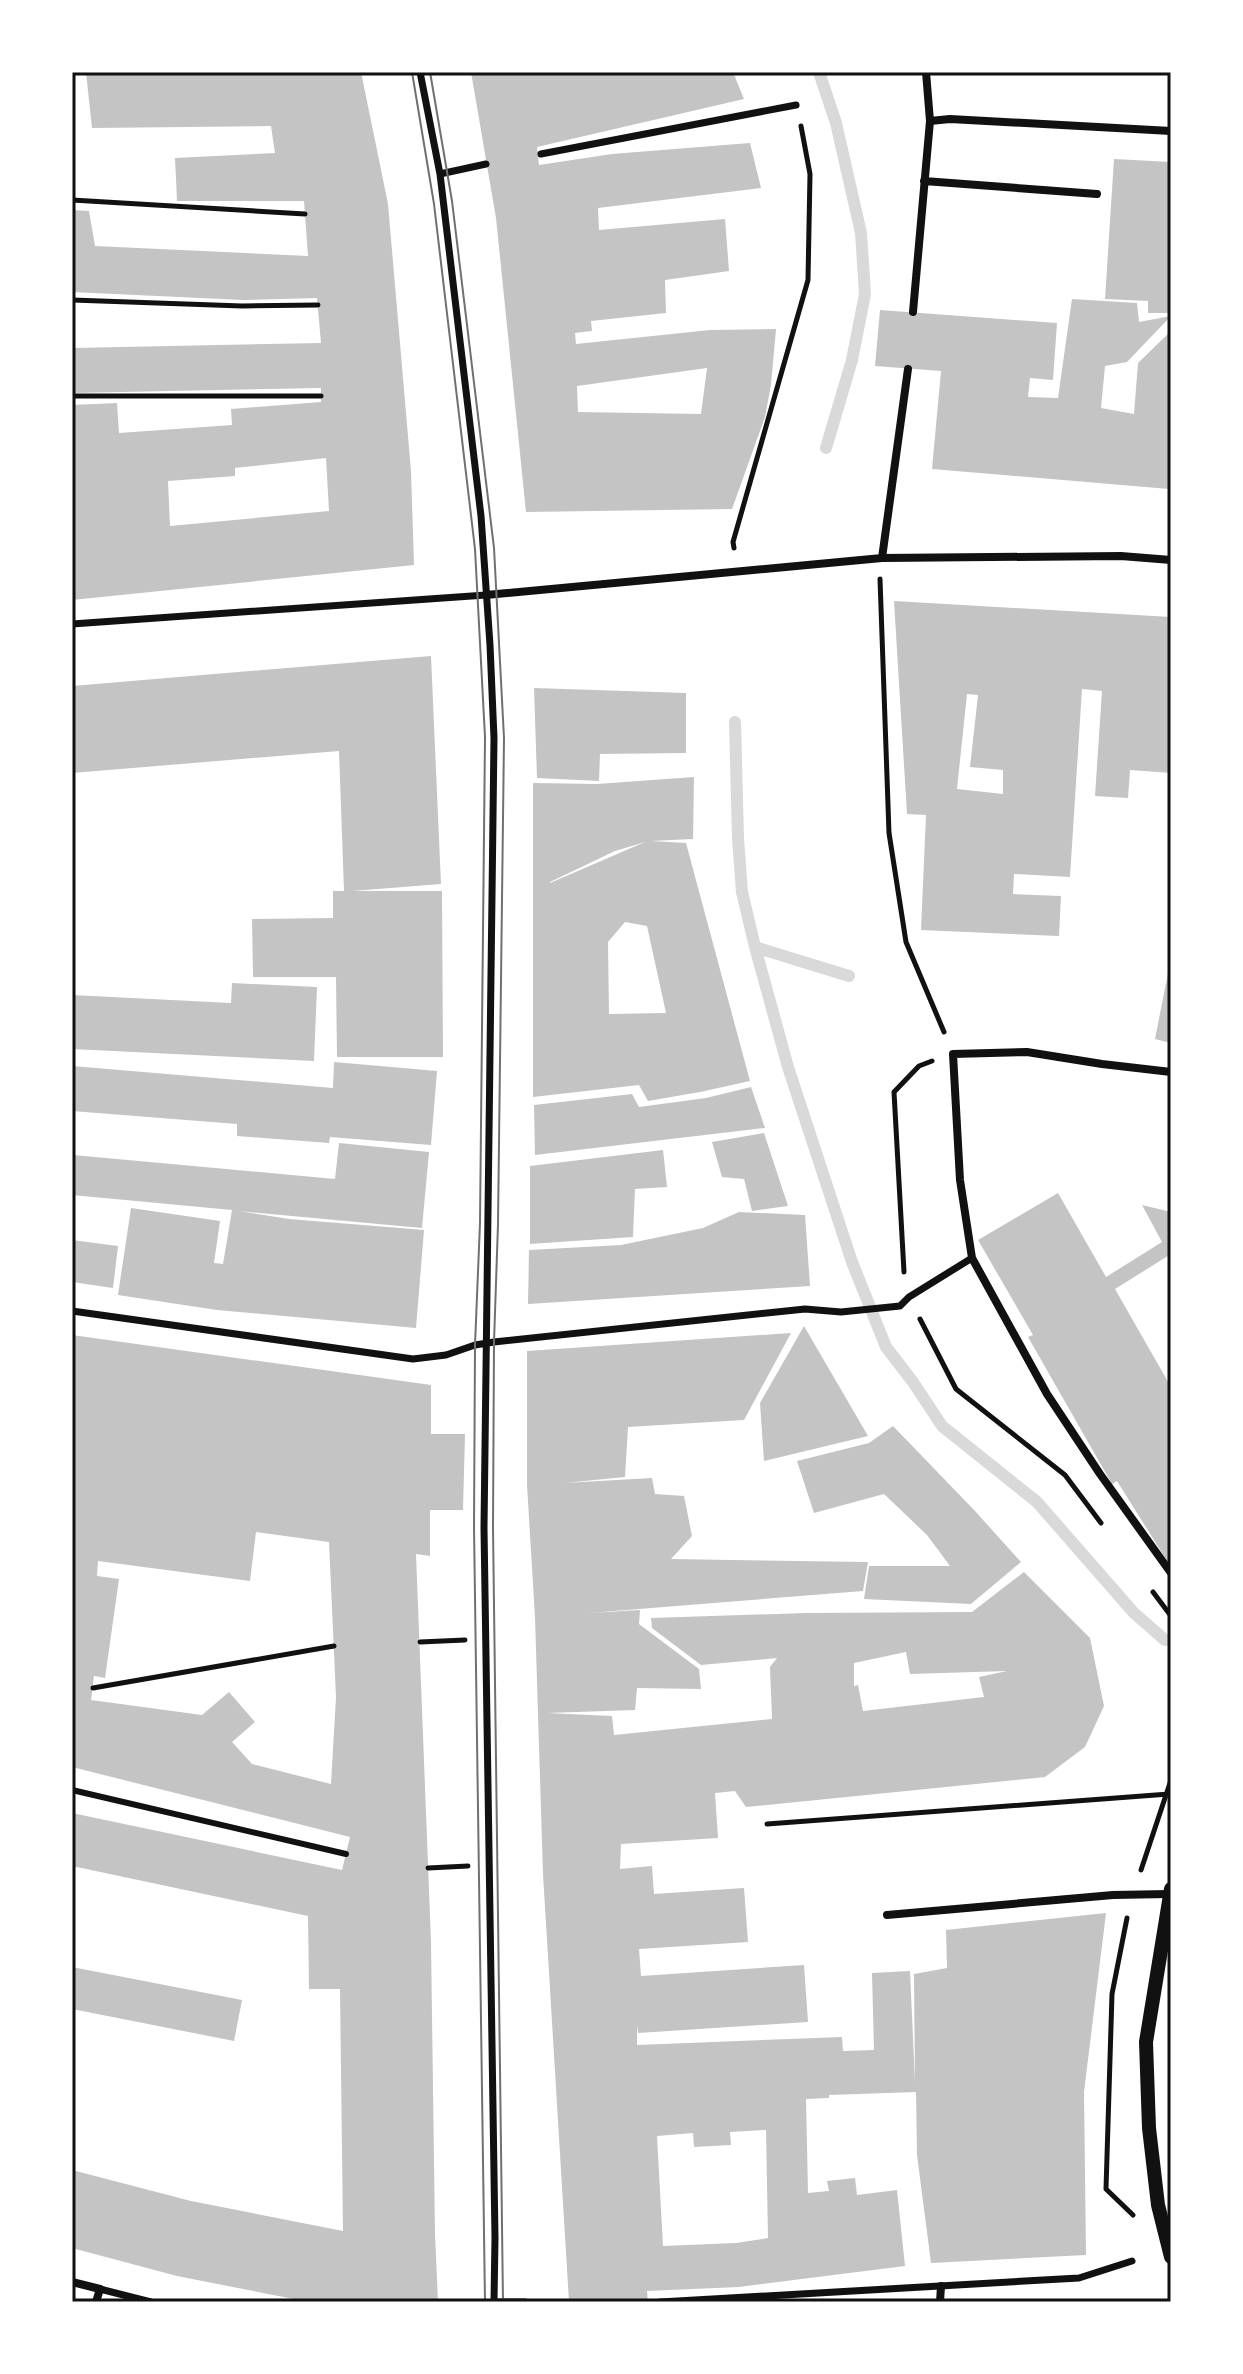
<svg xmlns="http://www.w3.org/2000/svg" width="1243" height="2374" font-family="Manrope,sans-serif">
<rect width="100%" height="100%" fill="#fff"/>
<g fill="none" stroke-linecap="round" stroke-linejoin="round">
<path stroke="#d9d9d9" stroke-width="12" d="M 819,72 L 836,123 L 861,233 L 865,294 L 852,360 L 826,448
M 735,722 L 738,838 L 742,892 L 755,947 L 788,1067 L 852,1262 L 886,1347 L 913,1382 L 942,1426 L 1037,1502 L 1134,1613 L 1165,1640
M 755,947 L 849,976"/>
</g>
<path fill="#c4c4c4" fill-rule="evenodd" d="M 86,72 L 361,72 L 388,204 L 411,471 L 414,565 L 72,600 L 72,405 L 117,403 L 119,433 L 232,425 L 231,409 L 321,402 L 321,388 L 72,393 L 72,348 L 321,343 L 317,298 L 243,300 L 72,292 L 72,210 L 89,211 L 95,246 L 308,256 L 304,201 L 177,201 L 175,158 L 275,153 L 271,126 L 92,128 ZM 326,458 L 329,511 L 170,526 L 168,481 L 235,476 L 235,468 Z
M 471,72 L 733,72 L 744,99 L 537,147 L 539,165 L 612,154 L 750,143 L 761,188 L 598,208 L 599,230 L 725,219 L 729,271 L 665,280 L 666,313 L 591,321 L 592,331 L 575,333 L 576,344 L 710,330 L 776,329 L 771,385 L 765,417 L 732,509 L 526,512 L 496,218 ZM 707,368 L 701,414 L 578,412 L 577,386 Z
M 1114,159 L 1171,162 L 1171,313 L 1148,313 L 1148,301 L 1105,299 Z
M 1072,299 L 1137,303 L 1139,322 L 1171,316 L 1127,362 L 1105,366 L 1101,408 L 1134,414 L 1138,363 L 1171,331 L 1169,489 L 932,469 L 941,371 L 875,366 L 880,310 L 1057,323 L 1053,380 L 1030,378 L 1028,397 L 1058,398 Z
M 894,601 L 1171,617 L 1171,773 L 1130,770 L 1128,798 L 1095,796 L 1102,691 L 1082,689 L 1070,877 L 1014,874 L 1013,894 L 1061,896 L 1059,936 L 921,930 L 926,815 L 907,814 ZM 967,694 L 978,695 L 970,767 L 1003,770 L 1003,794 L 957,789 Z
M 431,656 L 441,884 L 352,891 L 442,891 L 443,1057 L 337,1057 L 336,977 L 253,977 L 252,919 L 333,918 L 333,891 L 344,891 L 339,751 L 72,773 L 72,686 Z
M 534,688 L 686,693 L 686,753 L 600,754 L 599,781 L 537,778 Z
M 694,777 L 693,839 L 651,841 L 686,843 L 750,1081 L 700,1092 L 648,1101 L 639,1085 L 533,1097 L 533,783 L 597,784 ZM 645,842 L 550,883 L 550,882 L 615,851 ZM 625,922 L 647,926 L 666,1013 L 609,1014 L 608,942 Z
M 1170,963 L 1171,963 L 1171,1043 L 1155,1039 Z
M 232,983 L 317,987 L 314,1061 L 72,1049 L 72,995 L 231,1003 Z
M 334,1062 L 437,1071 L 431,1145 L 330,1137 L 329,1143 L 237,1136 L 237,1124 L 72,1111 L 72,1066 L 333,1088 Z
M 751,1087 L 765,1128 L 535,1155 L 534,1105 L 632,1094 L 639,1107 L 706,1098 Z
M 764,1133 L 788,1206 L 752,1211 L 744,1179 L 722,1177 L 712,1142 Z
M 339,1143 L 429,1152 L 422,1228 L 238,1211 L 289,1219 L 424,1230 L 416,1328 L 217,1310 L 118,1295 L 131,1208 L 220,1221 L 214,1263 L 223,1264 L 232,1210 L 72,1195 L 73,1155 L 335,1179 Z
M 663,1150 L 667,1187 L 635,1189 L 633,1237 L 530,1244 L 530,1166 Z
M 1058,1193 L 1106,1277 L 1162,1242 L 1142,1205 L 1171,1212 L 1171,1254 L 1115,1289 L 1171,1387 L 1171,1563 L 1169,1564 L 1117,1481 L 1112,1484 L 1028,1337 L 1033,1335 L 978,1240 Z
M 739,1212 L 805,1215 L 810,1286 L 528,1304 L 529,1250 L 621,1245 L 703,1228 Z
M 72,1240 L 118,1246 L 113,1288 L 72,1282 Z
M 804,1326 L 868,1436 L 764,1461 L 760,1403 Z
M 791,1333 L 744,1420 L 628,1427 L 625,1477 L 564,1483 L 652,1478 L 655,1494 L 684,1496 L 692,1536 L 671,1559 L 868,1562 L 863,1591 L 589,1613 L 640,1610 L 639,1624 L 699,1669 L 701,1689 L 637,1688 L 635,1710 L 547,1713 L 612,1716 L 614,1735 L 772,1719 L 770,1667 L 777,1658 L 701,1665 L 652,1628 L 651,1618 L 806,1613 L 972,1612 L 1024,1572 L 1090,1638 L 1104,1706 L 1085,1747 L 1045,1777 L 746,1807 L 735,1791 L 715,1793 L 718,1838 L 621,1844 L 620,1869 L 652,1866 L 654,1894 L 744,1888 L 748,1942 L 639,1949 L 641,1976 L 804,1965 L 808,2022 L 638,2033 L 637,2025 L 637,2045 L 842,2037 L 843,2051 L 874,2050 L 872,1973 L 910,1971 L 915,2083 L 914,1974 L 947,1968 L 946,1930 L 1106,1913 L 1084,2092 L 1086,2255 L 931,2263 L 917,2155 L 916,2092 L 829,2095 L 829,2098 L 806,2099 L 808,2193 L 829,2191 L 827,2181 L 855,2178 L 857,2195 L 897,2190 L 905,2266 L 739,2287 L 647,2291 L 648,2302 L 569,2302 L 543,1874 L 535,1617 L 527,1485 L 527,1351 ZM 906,1652 L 910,1674 L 1007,1671 L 979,1677 L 984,1697 L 863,1711 L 858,1685 L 854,1686 L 854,1663 ZM 766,2130 L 768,2238 L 736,2243 L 663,2246 L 657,2136 L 693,2133 L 694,2147 L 731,2145 L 730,2132 Z
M 72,1335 L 431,1385 L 431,1434 L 465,1434 L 463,1510 L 430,1510 L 430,1556 L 416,1554 L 431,1942 L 435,2234 L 438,2302 L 309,2302 L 177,2276 L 72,2248 L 72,2170 L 191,2201 L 343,2231 L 340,1989 L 309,1989 L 308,1916 L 72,1866 L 72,1813 L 342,1870 L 350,1837 L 72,1767 ZM 256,1532 L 329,1542 L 336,1697 L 331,1784 L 252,1764 L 232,1742 L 255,1722 L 229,1692 L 202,1715 L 91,1700 L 94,1676 L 105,1678 L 119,1579 L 97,1576 L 98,1561 L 250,1581 Z
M 893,1426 L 975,1511 L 1021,1562 L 971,1604 L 864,1599 L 869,1566 L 950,1566 L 927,1535 L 884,1494 L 814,1513 L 797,1461 L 869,1443 Z
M 72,1967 L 242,2000 L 234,2041 L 72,2009 Z"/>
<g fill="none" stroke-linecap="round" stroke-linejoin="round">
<path stroke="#111" stroke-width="5" d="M 72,200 L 305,214
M 72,300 L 242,306 L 318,305
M 72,396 L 321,396
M 734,548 L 733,542 L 808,280 L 810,174 L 801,126
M 880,579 L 889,833 L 906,942 L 944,1032
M 904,1272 L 894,1092 L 919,1066 L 932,1061
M 920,1319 L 956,1389 L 1065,1475 L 1101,1523
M 1153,1592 L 1171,1616
M 420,1642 L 465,1640
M 93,1688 L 334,1646
M 767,1824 L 1169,1794
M 428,1868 L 468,1866
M 1141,1870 L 1171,1780
M 1127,1918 L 1112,1994 L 1106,2189 L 1133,2215"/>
<path stroke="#111" stroke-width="6" d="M 72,1790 L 346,1854"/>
<path stroke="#111" stroke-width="7" d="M 420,72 L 440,174 L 481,516 L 490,645 L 494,738 L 484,1528 L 495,2238 L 494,2302 L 525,2302
M 541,154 L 796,105
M 440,174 L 486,164
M 72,624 L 486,595
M 72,1311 L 413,1359 L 446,1355 L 475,1345 L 494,1342 L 805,1309 L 841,1312 L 900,1306 L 909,1297 L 972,1258
M 100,2289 L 151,2302
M 660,2302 L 1079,2278 L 1132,2261"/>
<path stroke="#111" stroke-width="8" d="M 930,121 L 950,119 L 1171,131
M 924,181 L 1097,194
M 913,312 L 930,121 L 926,72
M 882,558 L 908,369
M 486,595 L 882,558 L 1121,556 L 1171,560
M 1171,1072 L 1102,1064 L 1027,1052 L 953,1054 L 960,1180 L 972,1258 L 1047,1394 L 1100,1474 L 1171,1573
M 887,1915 L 1113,1895 L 1169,1894
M 72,2282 L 100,2289 L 96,2302
M 940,2302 L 941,2286"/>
<path stroke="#111" stroke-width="14" d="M 1171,1889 L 1146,2042 L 1149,2128 L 1158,2205 L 1171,2257"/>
<path stroke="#707070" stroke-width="2" d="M 412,72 L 434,204 L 475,549 L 485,737 L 480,1223 L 475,1345 L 474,1527 L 485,2302
M 430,72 L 452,201 L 494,548 L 504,738 L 498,1224 L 494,1342 L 493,1528 L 503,2302"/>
</g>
<rect width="1243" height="2374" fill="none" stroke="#ffffff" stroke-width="148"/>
<rect x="74" y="74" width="1095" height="2226" fill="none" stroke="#111" stroke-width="3"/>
</svg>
